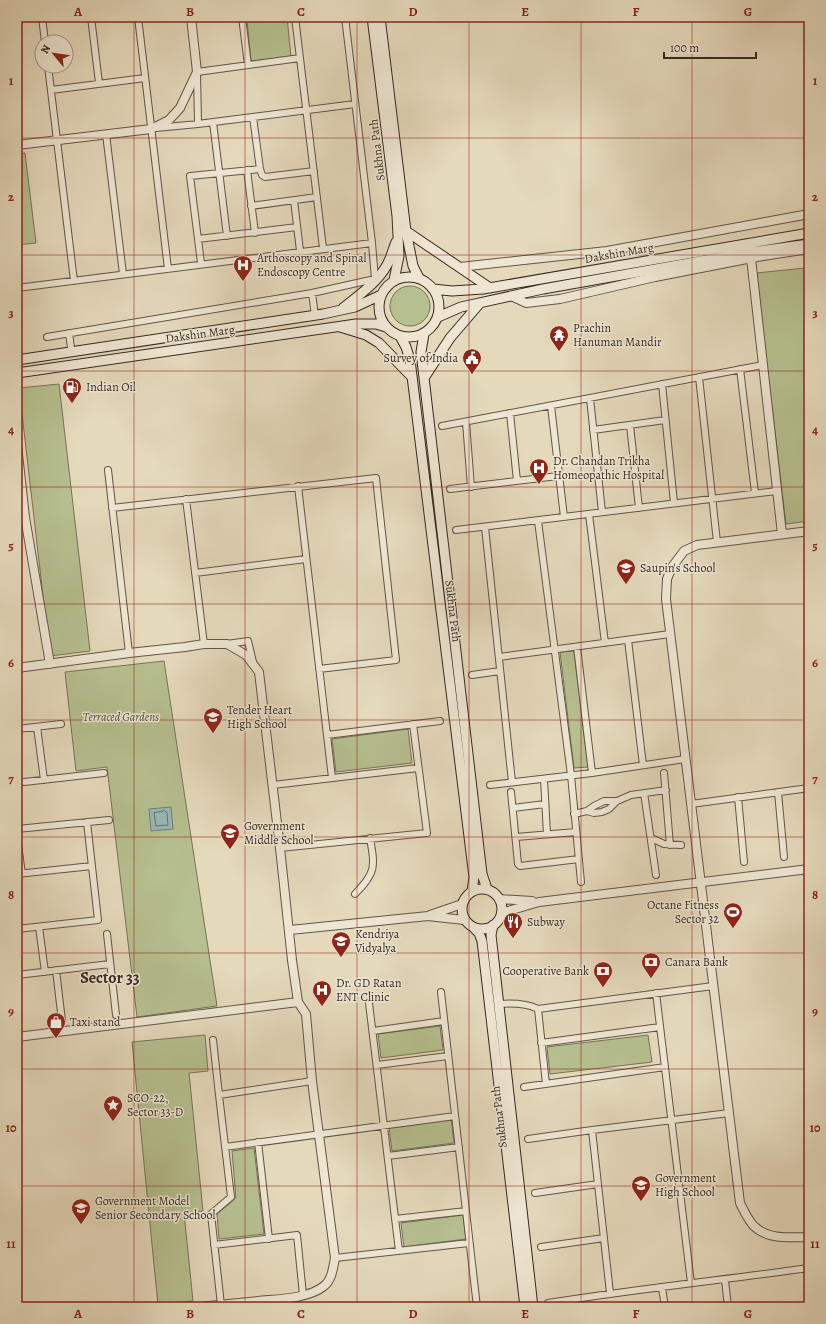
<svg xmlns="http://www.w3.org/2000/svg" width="826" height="1324" font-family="Alegreya,serif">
<rect width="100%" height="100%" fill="#e5d9bc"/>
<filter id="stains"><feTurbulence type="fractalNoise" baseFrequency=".005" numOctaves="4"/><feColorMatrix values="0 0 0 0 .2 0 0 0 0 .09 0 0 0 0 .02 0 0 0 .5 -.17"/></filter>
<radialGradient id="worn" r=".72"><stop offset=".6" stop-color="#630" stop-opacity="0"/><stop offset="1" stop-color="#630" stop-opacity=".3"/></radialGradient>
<path fill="#b6bf8f" stroke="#767458" d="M 271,17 L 287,17 L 291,57 L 251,61 L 247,20 Z
M 25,153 L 36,243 L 17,245 L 17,154 Z
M 805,268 L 809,306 L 809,521 L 786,524 L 756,273 Z
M390 306a20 20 0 1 1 40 0a20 20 0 1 1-40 0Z
M 59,384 L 90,651 L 50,656 L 19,388 Z
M 574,651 L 588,767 L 574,768 L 560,652 Z
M 164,661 L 217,1006 L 137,1017 L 107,767 L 76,771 L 65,672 Z
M 408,729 L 412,763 L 336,772 L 332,739 Z
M 440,1026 L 443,1050 L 381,1058 L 378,1034 Z
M 205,1035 L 208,1071 L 189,1073 L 203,1211 L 184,1213 L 193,1301 L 158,1305 L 132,1042 Z
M 648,1035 L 652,1062 L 550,1074 L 547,1047 Z
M 451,1119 L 454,1143 L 392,1151 L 389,1127 Z
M 254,1148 L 264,1234 L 219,1239 L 217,1214 L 236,1198 L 232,1151 Z
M 463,1215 L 466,1239 L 404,1247 L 401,1223 Z"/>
<path fill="#98b9b8" stroke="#717f7b" d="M 171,807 L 173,829 L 151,831 L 149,809 Z"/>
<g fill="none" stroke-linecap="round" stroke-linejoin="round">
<path stroke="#67716c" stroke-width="1" d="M 165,811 L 167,813 L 168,825 L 156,826 L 154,813 Z"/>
<g stroke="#625547" stroke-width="8">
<path id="minor" d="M 42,17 L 45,42
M 91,17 L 99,83
M 138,17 L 168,269
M 242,17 L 248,65
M 295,17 L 323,248
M 48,66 L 74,281
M 51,90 L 145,78
M 253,117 L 260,169 L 262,175 L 265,177 L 314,171
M 213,122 L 227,236
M 198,124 L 197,72 L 300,58
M 156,128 L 198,124 L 355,104
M 106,134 L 123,274
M 247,170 L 255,233
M 294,200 L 300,251
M 251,206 L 317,197
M 198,239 L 297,227
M 201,263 L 190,176 L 260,169
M 17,288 L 372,243
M 312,293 L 315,316
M 69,333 L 71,348
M 47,337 L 312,293 L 375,279 L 372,243 L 345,17
M 740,369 L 755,493
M 699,377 L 717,542
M 662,384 L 674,503
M 590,398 L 602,512
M 551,406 L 564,517
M 510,413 L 517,481
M 466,422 L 471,487
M 630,425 L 639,508
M 442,426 L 763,365
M 593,430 L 665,420
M 108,470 L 129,653
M 298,486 L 332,778
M 450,489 L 558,476
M 186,499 L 204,644
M 112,508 L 376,478 L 396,660 L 319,669
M 589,514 L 605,643
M 17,518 L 25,517
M 538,521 L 571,775 L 581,882
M 485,527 L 512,782
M 456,530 L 777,491
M 195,573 L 306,559
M 628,640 L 643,765
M 227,644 L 248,641 L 253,662
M 577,647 L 592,773
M 499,657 L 670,634
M 472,675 L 500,671
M 37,727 L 44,780
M 17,729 L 61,724
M 327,735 L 440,721
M 664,773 L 670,845
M 544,779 L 547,834
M 24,782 L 104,773
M 273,785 L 418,768
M 490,785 L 592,773 L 685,759
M 511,792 L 518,864 L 520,866 L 579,859
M 778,792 L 784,857
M 644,793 L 656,875
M 738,797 L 744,862
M 691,804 L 809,788
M 513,808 L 545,804
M 587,811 L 594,813 L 602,812 L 609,809 L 617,801 L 631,795 L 666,790
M 574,814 L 587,811 L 594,806 L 604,801 L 617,801
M 17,829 L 109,820
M 17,837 L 22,874
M 516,837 L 576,832
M 651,838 L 664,844 L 681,845
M 280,848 L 427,833 L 413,724
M 17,874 L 92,866
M 355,894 C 376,873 375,867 370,838
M 39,927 L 45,972
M 17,929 L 98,920 L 87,822
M 107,934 L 116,1015
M 56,970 L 62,1021
M 17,975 L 110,964
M 441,992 L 477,1307
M 656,993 L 691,1283
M 369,1003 L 399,1251
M 499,1004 C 512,1003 526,1003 538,1009 L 713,986
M 538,1009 L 546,1084
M 373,1031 L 444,1021
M 213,1040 L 219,1095 L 231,1197 L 211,1214 L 221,1305
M 541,1043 L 660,1027
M 377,1065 L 448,1056
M 524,1087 L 665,1067
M 219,1095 L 312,1081
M 592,1130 L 610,1293
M 528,1139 L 592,1130 L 729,1113
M 258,1142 L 269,1239
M 225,1147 L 455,1116
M 388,1156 L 459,1147
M 535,1193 L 598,1184
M 395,1219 L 466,1211
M 214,1245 L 297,1235 L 303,1295
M 541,1247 L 604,1238
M 335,1258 L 469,1243
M 725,1280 L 728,1307
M 662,1288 L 665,1307
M 548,1303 C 635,1289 722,1280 809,1268"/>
</g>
<g stroke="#625547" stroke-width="10">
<path id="tertiary" d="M 17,145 L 151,129 L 169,120 L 180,108 L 197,72 L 191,17
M 751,258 L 782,534
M 460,267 L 607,251 L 809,214
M 511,296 L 526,303 L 560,299 L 655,277 L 757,257 L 809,249
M 17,445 L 25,517 L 50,664
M 809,531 L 697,545 L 684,551 L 672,567 L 667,579 L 666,599 L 740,1203 C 744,1211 749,1222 755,1227 C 769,1240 791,1237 809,1237
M 17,668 L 129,653 L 185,647 L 204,644 L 227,644 L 246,655 L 259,672 L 280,848 L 292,960 L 298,1002 L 306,1014 L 312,1081 L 335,1258 C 333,1268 332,1280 324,1286 C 308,1299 277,1299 258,1301 C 238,1303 219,1305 199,1307
M 499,899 L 532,901
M 501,913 L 539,902 L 809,869
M 430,915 L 462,904
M 290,930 L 428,916 L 464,920
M 17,1037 L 298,1002"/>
</g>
<g stroke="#362920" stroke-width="11">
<path id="secondary" d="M 372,17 L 397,216 L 399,256 L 394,280
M 380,17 L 406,231 L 413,266 L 419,278
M 406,231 L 490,288
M379 307a30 30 0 1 1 60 0a30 30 0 1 1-60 0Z
M 433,289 L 452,291 L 483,289 L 809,233
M 343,308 C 359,295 377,283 387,265 C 391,258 393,249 396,242
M 438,317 L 461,307 L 543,289 L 751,252 L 809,244
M 340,327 L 366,335 L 379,343 L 412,377
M 424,334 L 421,352 L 482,874 L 487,889
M 400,336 L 406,347 L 410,360 L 474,877 L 472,891
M 17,360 L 323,314 L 355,307 L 381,295
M 17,373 L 356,324 L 376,324 L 386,327
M 424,378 L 450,338 L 480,303
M462 909a20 20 0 1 1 40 0a20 20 0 1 1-40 0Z
M 493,925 L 491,935 L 533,1307
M 474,928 L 479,933 L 482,941 L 525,1307"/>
</g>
<use href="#minor" stroke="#eee6d3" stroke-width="6"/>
<use href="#tertiary" stroke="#eee6d3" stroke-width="8"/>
<use href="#secondary" stroke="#eee6d3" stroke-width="9"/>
</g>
<path fill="none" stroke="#8f2418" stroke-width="1" stroke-opacity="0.55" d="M 134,17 L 134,1307M 245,17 L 245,1307M 357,17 L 357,1307M 469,17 L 469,1307M 581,17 L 581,1307M 692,17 L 692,1307M 17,138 L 809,138M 17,255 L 809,255M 17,371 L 809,371M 17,487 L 809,487M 17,604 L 809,604M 17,720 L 809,720M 17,837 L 809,837M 17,953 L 809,953M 17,1069 L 809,1069M 17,1186 L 809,1186"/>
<defs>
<g id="hospital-pin" transform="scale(1)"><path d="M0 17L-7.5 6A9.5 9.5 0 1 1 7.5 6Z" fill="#8f2418" stroke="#eee6d3"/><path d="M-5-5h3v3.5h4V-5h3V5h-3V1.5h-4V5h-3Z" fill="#fff"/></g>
<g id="temple-pin" transform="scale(1)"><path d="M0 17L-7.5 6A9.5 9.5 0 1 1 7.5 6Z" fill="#8f2418" stroke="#eee6d3"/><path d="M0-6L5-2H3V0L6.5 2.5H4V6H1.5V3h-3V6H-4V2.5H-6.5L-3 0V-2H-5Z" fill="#fff"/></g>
<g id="civic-pin" transform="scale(1)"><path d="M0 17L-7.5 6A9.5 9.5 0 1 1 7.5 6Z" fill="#8f2418" stroke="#eee6d3"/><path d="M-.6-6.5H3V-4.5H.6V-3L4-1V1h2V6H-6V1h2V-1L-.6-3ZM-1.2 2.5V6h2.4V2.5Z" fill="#fff"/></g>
<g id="fuel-pin" transform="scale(1)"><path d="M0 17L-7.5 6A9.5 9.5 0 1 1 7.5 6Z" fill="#8f2418" stroke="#eee6d3"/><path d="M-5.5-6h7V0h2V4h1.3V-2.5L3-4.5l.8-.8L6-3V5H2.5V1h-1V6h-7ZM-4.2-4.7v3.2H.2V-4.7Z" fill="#fff"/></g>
<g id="school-pin" transform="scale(1)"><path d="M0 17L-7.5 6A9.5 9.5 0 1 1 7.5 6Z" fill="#8f2418" stroke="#eee6d3"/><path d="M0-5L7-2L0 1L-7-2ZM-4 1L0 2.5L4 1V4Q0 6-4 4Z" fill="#fff"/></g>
<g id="stadium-pin" transform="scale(1)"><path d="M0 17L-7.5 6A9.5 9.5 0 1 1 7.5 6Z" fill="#8f2418" stroke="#eee6d3"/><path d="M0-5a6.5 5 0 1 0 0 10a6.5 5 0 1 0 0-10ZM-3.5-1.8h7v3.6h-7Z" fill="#fff"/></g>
<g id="restaurant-pin" transform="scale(1)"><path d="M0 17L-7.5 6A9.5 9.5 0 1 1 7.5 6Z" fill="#8f2418" stroke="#eee6d3"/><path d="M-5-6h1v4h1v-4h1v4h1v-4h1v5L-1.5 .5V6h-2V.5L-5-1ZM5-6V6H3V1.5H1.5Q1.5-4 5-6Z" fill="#fff"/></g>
<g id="bank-pin" transform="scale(1)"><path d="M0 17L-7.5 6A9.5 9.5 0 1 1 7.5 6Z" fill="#8f2418" stroke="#eee6d3"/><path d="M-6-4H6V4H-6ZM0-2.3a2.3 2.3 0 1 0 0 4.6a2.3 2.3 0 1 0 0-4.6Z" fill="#fff"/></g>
<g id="shop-pin" transform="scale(1)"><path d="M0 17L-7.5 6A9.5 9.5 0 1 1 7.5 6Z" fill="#8f2418" stroke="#eee6d3"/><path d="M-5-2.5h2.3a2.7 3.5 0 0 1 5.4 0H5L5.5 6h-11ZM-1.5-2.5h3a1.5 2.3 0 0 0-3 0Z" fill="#fff"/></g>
<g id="sight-pin" transform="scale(1)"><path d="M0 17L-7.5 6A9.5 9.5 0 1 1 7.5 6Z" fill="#8f2418" stroke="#eee6d3"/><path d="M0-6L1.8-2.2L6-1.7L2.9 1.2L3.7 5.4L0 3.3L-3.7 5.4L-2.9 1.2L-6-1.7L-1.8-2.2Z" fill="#fff"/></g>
</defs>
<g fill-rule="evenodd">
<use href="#hospital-pin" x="243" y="265"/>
<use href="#temple-pin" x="559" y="335"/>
<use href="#civic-pin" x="472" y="358"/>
<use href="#fuel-pin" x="72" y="387"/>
<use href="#hospital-pin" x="539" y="468"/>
<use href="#school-pin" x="626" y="568"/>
<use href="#school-pin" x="213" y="717"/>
<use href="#school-pin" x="230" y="833"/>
<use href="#stadium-pin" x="733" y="912"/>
<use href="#restaurant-pin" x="513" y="922"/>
<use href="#school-pin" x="341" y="941"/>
<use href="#bank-pin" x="651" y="962"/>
<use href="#bank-pin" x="603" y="971"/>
<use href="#hospital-pin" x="322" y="990"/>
<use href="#shop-pin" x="56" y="1022"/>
<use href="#sight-pin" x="113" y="1105"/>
<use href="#school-pin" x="641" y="1185"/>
<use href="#school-pin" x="81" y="1208"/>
</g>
<g text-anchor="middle" stroke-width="3" stroke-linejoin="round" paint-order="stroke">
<g font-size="12" fill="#362920" stroke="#eee6d3">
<text transform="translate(377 150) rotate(-97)" y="4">Sukhna Path</text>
<text transform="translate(619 253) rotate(-10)" y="4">Dakshin Marg</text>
<text transform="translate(200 334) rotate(-8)" y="4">Dakshin Marg</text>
<text transform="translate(453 611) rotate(83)" y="4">Sukhna Path</text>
<text transform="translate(499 1117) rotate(-97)" y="4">Sukhna Path</text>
</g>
<g font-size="12" fill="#362920" stroke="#eee6d3" text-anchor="start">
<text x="257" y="262">Arthoscopy and Spinal<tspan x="257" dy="14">Endoscopy Centre</tspan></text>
<text x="573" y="332">Prachin<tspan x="573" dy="14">Hanuman Mandir</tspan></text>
<text x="458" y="362" text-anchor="end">Survey of India</text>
<text x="86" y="391">Indian Oil</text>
<text x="553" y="465">Dr. Chandan Trikha<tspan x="553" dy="14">Homeopathic Hospital</tspan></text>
<text x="640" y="572">Saupin's School</text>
<text x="227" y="714">Tender Heart<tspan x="227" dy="14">High School</tspan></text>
<text x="244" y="830">Government<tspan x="244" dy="14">Middle School</tspan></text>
<text x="719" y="909" text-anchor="end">Octane Fitness<tspan x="719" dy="14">Sector 32</tspan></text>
<text x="527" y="926">Subway</text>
<text x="355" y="938">Kendriya<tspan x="355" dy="14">Vidyalya</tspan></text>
<text x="665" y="966">Canara Bank</text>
<text x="589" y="975" text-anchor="end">Cooperative Bank</text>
<text x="336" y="987">Dr. GD Ratan<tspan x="336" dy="14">ENT Clinic</tspan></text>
<text x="70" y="1026">Taxi stand</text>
<text x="127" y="1102">SCO-22,<tspan x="127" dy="14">Sector 33-D</tspan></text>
<text x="655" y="1182">Government<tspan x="655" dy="14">High School</tspan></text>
<text x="95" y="1205">Government Model<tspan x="95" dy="14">Senior Secondary School</tspan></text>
</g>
<g font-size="12" font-style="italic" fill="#564e3c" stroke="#eee6d3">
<text x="121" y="721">Terraced Gardens</text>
</g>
<g font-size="16" font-weight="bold" fill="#362920" stroke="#eee6d3">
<text x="110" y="983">Sector 33</text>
</g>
</g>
<rect width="826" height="1324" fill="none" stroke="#e5d9bc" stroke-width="44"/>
<g transform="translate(54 54) rotate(299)"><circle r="19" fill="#eee6d3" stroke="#a49a8b"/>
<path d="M0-3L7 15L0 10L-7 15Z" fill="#8f2418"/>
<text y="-6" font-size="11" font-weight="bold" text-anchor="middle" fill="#362920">N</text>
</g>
<path d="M664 52v6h92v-6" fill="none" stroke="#362920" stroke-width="2"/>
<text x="670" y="52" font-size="12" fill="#362920" stroke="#eee6d3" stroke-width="3" paint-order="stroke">100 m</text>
<rect x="22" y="22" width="782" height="1280" fill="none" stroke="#8f2418" stroke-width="1.5"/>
<g font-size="13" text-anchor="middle" font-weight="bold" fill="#8f2418">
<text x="78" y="16">A</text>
<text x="190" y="16">B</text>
<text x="301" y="16">C</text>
<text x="413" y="16">D</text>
<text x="525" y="16">E</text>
<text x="636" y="16">F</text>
<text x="748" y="16">G</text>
<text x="11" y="85">1</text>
<text x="815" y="85">1</text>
<text x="11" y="201">2</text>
<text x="815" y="201">2</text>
<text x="11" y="317">3</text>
<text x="815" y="317">3</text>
<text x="11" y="434">4</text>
<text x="815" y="434">4</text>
<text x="11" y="550">5</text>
<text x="815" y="550">5</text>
<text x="11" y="667">6</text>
<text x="815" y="667">6</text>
<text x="11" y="783">7</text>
<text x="815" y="783">7</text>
<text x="11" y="899">8</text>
<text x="815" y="899">8</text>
<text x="11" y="1016">9</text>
<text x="815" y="1016">9</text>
<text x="11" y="1132">10</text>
<text x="815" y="1132">10</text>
<text x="11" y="1248">11</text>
<text x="815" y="1248">11</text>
<text x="78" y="1318">A</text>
<text x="190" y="1318">B</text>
<text x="301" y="1318">C</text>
<text x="413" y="1318">D</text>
<text x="525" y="1318">E</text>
<text x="636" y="1318">F</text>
<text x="748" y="1318">G</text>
</g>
<rect width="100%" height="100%" filter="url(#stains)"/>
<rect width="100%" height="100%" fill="url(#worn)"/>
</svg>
